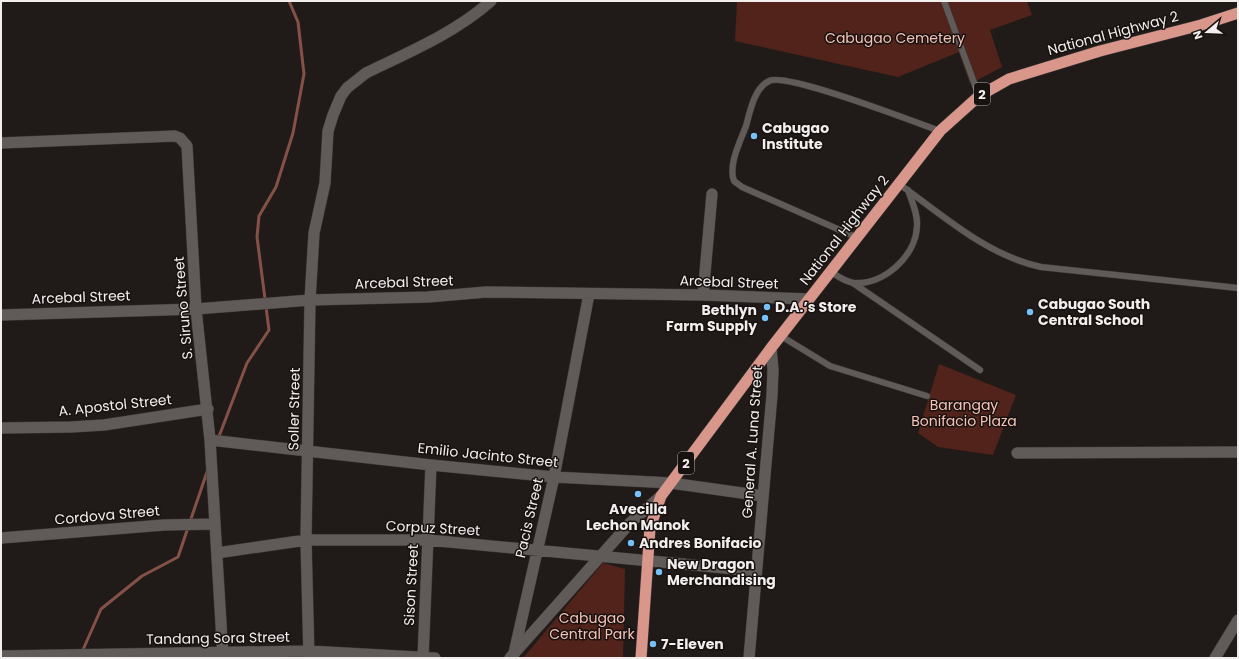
<svg xmlns="http://www.w3.org/2000/svg" width="1239" height="659" font-family="Poppins,sans-serif">
<rect width="100%" height="100%" fill="#201b19"/>
<path fill="#51231a" d="M 737,1 L 1027,1 L 1032,15 L 990,30 L 1002,67 L 970,84 L 959,52 L 898,77 L 735,41 Z
M 939,364 L 1016,395 L 993,455 L 938,447 L 918,433 Z
M 603,563 L 625,569 L 623,658 L 523,658 Z"/>
<g fill="none" stroke-linecap="round" stroke-linejoin="round">
<path stroke="#855146" stroke-width="3" d="M 218,439 L 247,363 L 269,330 L 257,237 L 259,216 L 276,187 L 293,133 L 304,74 L 298,22 L 289,1
M 82,652 L 101,609 L 142,576 L 178,557 L 208,469"/>
<g stroke="#3d3938" stroke-width="7">
<path id="service" d="M 944,1 L 979,96
M 899,184 C 944,216 986,255 1041,267 L 1238,288
M 858,238 L 742,187 L 734,181 C 728,165 740,142 746,126 C 750,112 754,88 769,81 C 787,72 914,122 940,131
M 831,272 C 837,276 846,282 854,283 C 884,285 916,256 917,226 C 918,214 912,202 908,190
M 853,283 L 980,370
M 781,336 L 830,366 L 927,396"/>
</g>
<g stroke="#3d3938" stroke-width="12">
<path id="minor" d="M 1,143 L 175,136 L 180,138 L 187,146 L 196,309 L 210,440 L 223,658
M 703,295 L 712,194
M 1,315 L 196,309 L 310,300 L 428,297 L 486,292 L 703,295 L 809,299
M 1,428 L 71,427 L 104,425 L 208,409
M 210,440 L 431,465 L 554,477 L 671,483 L 763,496
M 1017,453 L 1238,452
M 1,538 L 164,525 L 215,524
M 217,553 L 306,540 L 428,540 L 756,571
M 514,653 L 554,477 L 589,294
M 1,656 L 309,651 L 435,658
M 309,658 L 306,540 L 310,300 L 314,233 L 325,183 L 328,131 L 333,115 L 341,96 L 347,88 L 366,73 C 409,52 455,33 491,1
M 423,658 L 431,465
M 749,658 L 772,395 L 773,370 L 771,348
M 1215,658 L 1238,620"/>
</g>
<g stroke="#3d3938" stroke-width="12">
<path id="tertiary" d="M 510,658 L 630,523 L 661,496"/>
</g>
<g stroke="#3d3938" stroke-width="12">
<path id="trunk" d="M 641,658 L 650,528 L 661,496 L 771,348 L 940,131 L 979,96 L 1009,79 L 1100,51 L 1201,25 L 1238,13"/>
</g>
<use href="#service" stroke="#605a58" stroke-width="6"/>
<use href="#minor" stroke="#605a58" stroke-width="11"/>
<use href="#tertiary" stroke="#605a58" stroke-width="11"/>
<use href="#trunk" stroke="#d8978a" stroke-width="11"/>
</g>
<g fill="#76c0f7" stroke="#171210" stroke-width="1.5">
<circle cx="754" cy="136" r="4"/>
<circle cx="767" cy="307" r="4"/>
<circle cx="1030" cy="312" r="4"/>
<circle cx="765" cy="318" r="4"/>
<circle cx="638" cy="494" r="4"/>
<circle cx="631" cy="543" r="4"/>
<circle cx="659" cy="572" r="4"/>
<circle cx="653" cy="644" r="4"/>
</g>
<g text-anchor="middle" stroke-width="3" stroke-linejoin="round" paint-order="stroke">
<g fill="#171210" stroke="#b0acab" stroke-width="1">
<rect x="974" y="83" width="16" height="22" rx="3"/>
<rect x="678" y="452" width="16" height="22" rx="3"/>
</g>
<g font-size="13" font-weight="bold" fill="#f2eeee">
<text x="982" y="99">2</text>
<text x="686" y="468">2</text>
</g>
<g font-size="14" fill="#f2eeee" stroke="#171210">
<text transform="translate(1113 33) rotate(-15)" y="5">National Highway 2</text>
<text transform="translate(844 230) rotate(-52)" y="5">National Highway 2</text>
<text transform="translate(404 282) rotate(-2)" y="5">Arcebal Street</text>
<text transform="translate(729 282) rotate(2)" y="5">Arcebal Street</text>
<text transform="translate(81 297) rotate(-2)" y="5">Arcebal Street</text>
<text transform="translate(183 308) rotate(-95)" y="5">S. Siruno Street</text>
<text transform="translate(115 405) rotate(-6)" y="5">A. Apostol Street</text>
<text transform="translate(294 409) rotate(-89)" y="5">Soller Street</text>
<text transform="translate(752 442) rotate(-86)" y="5">General A. Luna Street</text>
<text transform="translate(488 455) rotate(6)" y="5">Emilio Jacinto Street</text>
<text transform="translate(107 515) rotate(-5)" y="5">Cordova Street</text>
<text transform="translate(529 518) rotate(-77)" y="5">Pacis Street</text>
<text transform="translate(433 528) rotate(3)" y="5">Corpuz Street</text>
<text transform="translate(411 585) rotate(-87)" y="5">Sison Street</text>
<text transform="translate(218 638) rotate(-1)" y="5">Tandang Sora Street</text>
</g>
<g font-size="14" fill="#f6c2b7" stroke="#171210">
<text x="895" y="43">Cabugao Cemetery</text>
<text x="964" y="410">Barangay<tspan x="964" dy="16">Bonifacio Plaza</tspan></text>
<text x="592" y="623">Cabugao<tspan x="592" dy="16">Central Park</tspan></text>
</g>
<g font-size="14" font-weight="bold" fill="#f2eeee" stroke="#171210" text-anchor="start">
<text x="762" y="133">Cabugao<tspan x="762" dy="16">Institute</tspan></text>
<text x="1038" y="309">Cabugao South<tspan x="1038" dy="16">Central School</tspan></text>
<text x="775" y="312">D.A.’s Store</text>
<text x="757" y="315" text-anchor="end">Bethlyn<tspan x="757" dy="16">Farm Supply</tspan></text>
<text x="638" y="514" text-anchor="middle">Avecilla<tspan x="638" dy="16">Lechon Manok</tspan></text>
<text x="639" y="548">Andres Bonifacio</text>
<text x="667" y="569">New Dragon<tspan x="667" dy="16">Merchandising</tspan></text>
<text x="661" y="649">7-Eleven</text>
</g>
</g>
<rect width="1239" height="659" fill="none" stroke="#f2eeee" stroke-width="4"/>
<g transform="translate(1207 32) rotate(251)" stroke="#171210" stroke-width="3" paint-order="stroke">
<path d="M0-3L7 15L0 10L-7 15Z" fill="#f2eeee"/>
<text y="-6" font-size="11" font-weight="bold" text-anchor="middle" fill="#f2eeee">N</text>
</g>
</svg>
